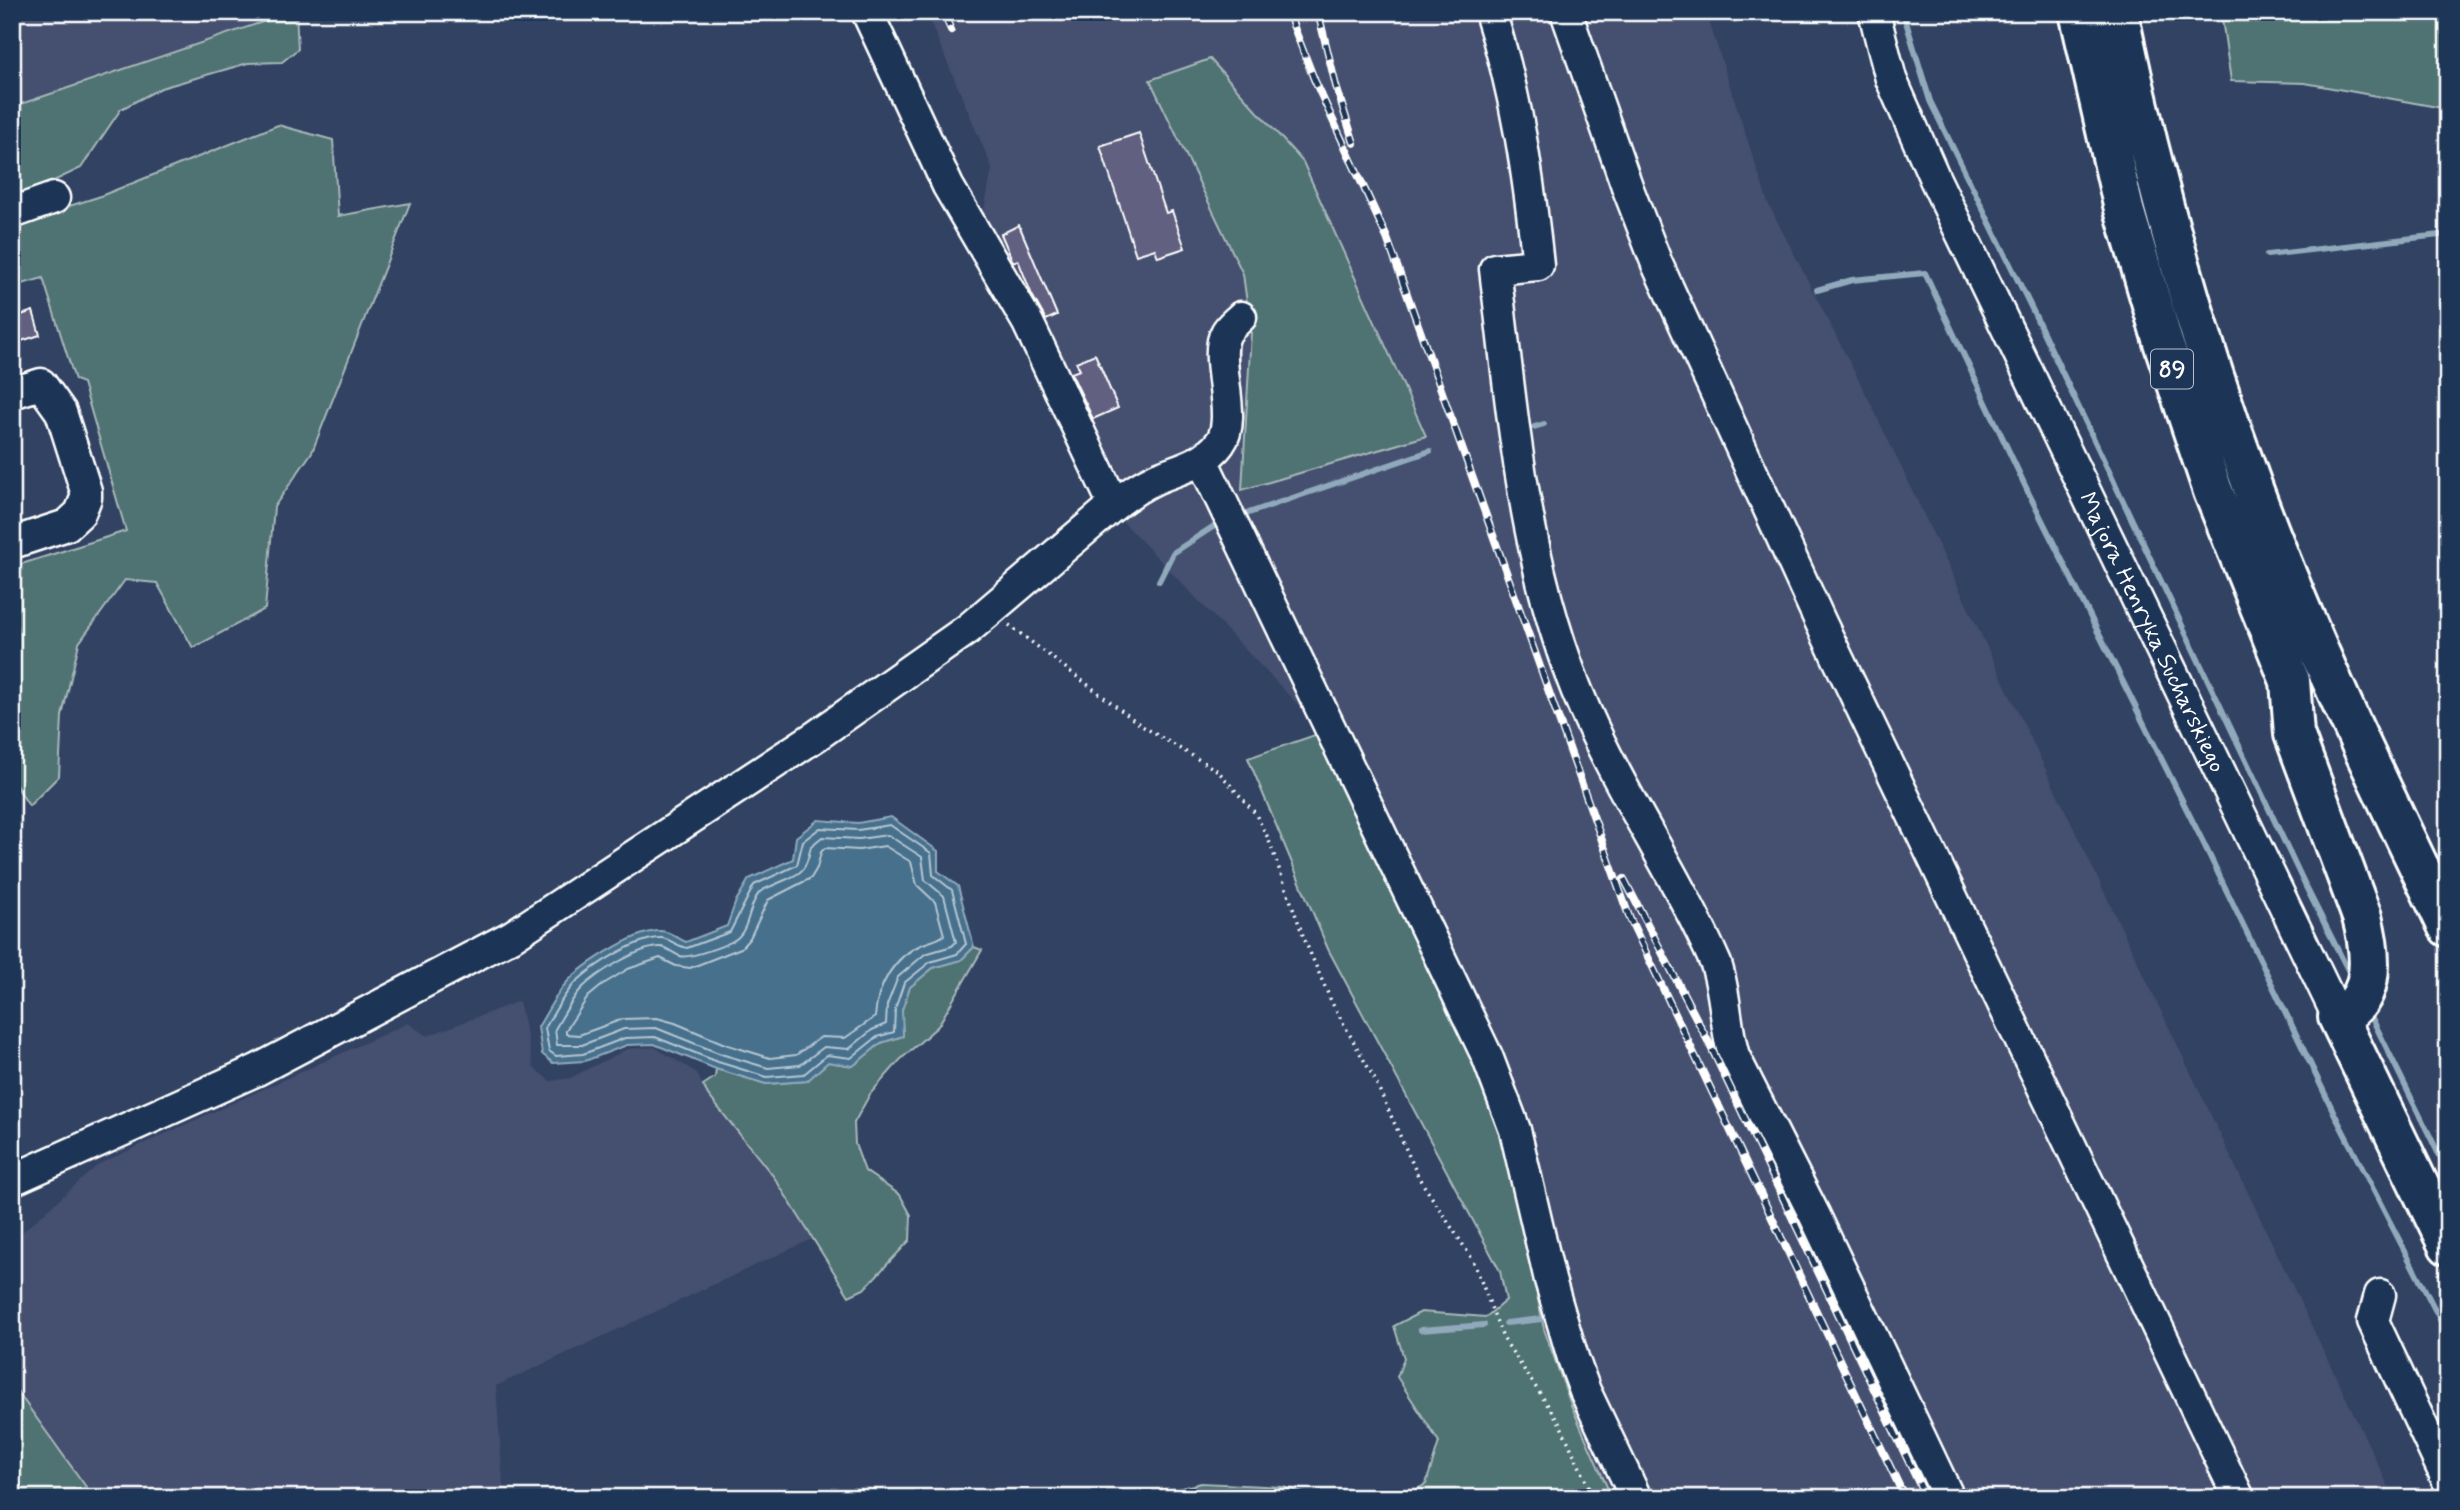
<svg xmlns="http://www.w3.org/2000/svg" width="2460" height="1510" font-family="Mynerve,sans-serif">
<rect width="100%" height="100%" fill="#324263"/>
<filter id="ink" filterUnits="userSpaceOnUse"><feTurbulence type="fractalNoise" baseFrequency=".0143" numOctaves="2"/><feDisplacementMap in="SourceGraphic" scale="14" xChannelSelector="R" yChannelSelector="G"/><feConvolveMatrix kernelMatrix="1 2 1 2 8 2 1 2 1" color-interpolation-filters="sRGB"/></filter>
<g filter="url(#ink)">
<path fill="#444f6f" d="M 12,12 L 292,12 L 12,107 Z
M 926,12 L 1706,12 L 1768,203 L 1870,402 L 2394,1498 L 1612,1498 L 1556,1368 L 1539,1307 L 1519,1207 L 1324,732 L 1106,504 L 977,247 L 992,168 Z
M 519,1001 L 534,1068 L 550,1081 L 570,1078 L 627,1049 L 654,1047 L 696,1072 L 708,1095 L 774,1177 L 814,1238 L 496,1386 L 504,1498 L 94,1498 L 12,1384 L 12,1238 L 19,1235 L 99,1164 L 408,1023 L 427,1036 Z"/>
<path fill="#4f7273" stroke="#a7b8b9" stroke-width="2" d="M 292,12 L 296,12 L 298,49 L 282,62 L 248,63 L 161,88 L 121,109 L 81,168 L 12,201 L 12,107 Z
M 2221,12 L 2448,12 L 2448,109 L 2305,83 L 2231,81 Z
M 1210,59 L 1303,162 L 1426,436 L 1242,490 L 1251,332 L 1243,274 L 1150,80 Z
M 278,125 L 333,140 L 338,216 L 410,203 L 312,452 L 274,507 L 265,609 L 193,648 L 157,583 L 125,580 L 79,643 L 62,716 L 59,776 L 29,806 L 12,779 L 12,567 L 126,531 L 83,383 L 75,380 L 43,278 L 12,287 L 12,224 L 98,197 Z
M 1324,732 L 1405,899 L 1498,1121 L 1519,1207 L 1544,1329 L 1571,1405 L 1612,1498 L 1401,1498 L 1426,1484 L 1439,1442 L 1397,1377 L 1404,1358 L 1394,1326 L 1421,1312 L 1486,1317 L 1506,1300 L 1500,1271 L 1328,949 L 1248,758 Z
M 974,947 L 982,950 L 938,1026 L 900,1060 L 870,1094 L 854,1123 L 855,1144 L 865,1171 L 900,1195 L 911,1215 L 910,1240 L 864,1289 L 849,1296 L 774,1177 L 708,1095 L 703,1085 L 715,1077 L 716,1069 L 766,1084 L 807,1081 L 828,1062 L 853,1066 L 881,1043 L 903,1036 L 901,1010 L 910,987 L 933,968 L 961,960 Z
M 12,1384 L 94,1498 L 12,1498 Z
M 1201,1483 L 1283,1487 L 1318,1498 L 1143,1498 Z"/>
<path fill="#46708d" stroke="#90a9bb" stroke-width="2" d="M 891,817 L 938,851 L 938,871 L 958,886 L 974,947 L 961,960 L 933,968 L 910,987 L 902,1010 L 903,1036 L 881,1043 L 853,1066 L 828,1062 L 807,1081 L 766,1084 L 716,1069 L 654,1044 L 627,1045 L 585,1061 L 553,1063 L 542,1054 L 538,1027 C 548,1011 557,991 571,978 C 587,962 644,925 666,932 C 673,934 679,939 686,942 L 727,926 L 736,901 L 749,879 L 793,859 L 796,837 L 818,820 L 858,823 Z"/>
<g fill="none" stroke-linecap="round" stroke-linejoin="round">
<path stroke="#b5c6d1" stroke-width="2" d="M 890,825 L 931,853 L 933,875 L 952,890 L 966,944 L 957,954 L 930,962 L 904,983 L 895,1009 L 894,1032 L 877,1037 L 851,1058 L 827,1055 L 804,1074 L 767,1077 L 718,1062 L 655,1037 L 625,1038 L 583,1054 L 556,1056 L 549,1051 L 545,1028 C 554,1013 563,995 576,982 C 593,966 637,937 662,938 C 670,939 678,947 687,948 L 730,932 L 754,885 L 797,865 L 803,841 L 820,828 L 858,830 Z
M 888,835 L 922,857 L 925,880 L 944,896 L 956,942 L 952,946 L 925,954 L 898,977 L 887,1005 L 886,1024 L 872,1030 L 849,1049 L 824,1047 L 800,1065 L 768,1068 L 721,1054 L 656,1028 L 624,1029 L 582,1045 L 557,1045 L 555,1029 C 563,1016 571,1000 581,989 C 596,974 639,946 661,947 C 668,948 674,954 680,956 C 689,959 728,945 736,939 C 750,929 748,904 760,892 C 763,889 770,887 774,885 C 800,873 805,876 811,846 L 822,837 L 859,839 Z
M 885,846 L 911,862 L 917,885 L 935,902 L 944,935 C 938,940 930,941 923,944 C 894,956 877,986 875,1017 L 845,1038 L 821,1037 L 796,1055 L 770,1058 L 725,1044 L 675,1023 L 657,1018 L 623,1019 L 579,1035 L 566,1034 L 566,1030 L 588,997 L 605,983 L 628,969 L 660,958 L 676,966 L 690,968 L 741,948 L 750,938 L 768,900 L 811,878 L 817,868 L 821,852 L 825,848 L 859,850 Z"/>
<path stroke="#90a9bb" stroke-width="6" d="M 1903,12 L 1930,101 L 2033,311 L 2306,887 L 2352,978
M 2267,255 L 2448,234
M 1817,290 L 1852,280 L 1925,273 L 2029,494 L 2203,842 L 2339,1123 L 2448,1335
M 1534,427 L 1544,424
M 1237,517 L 1430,451
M 1159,581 L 1173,553 L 1211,528 L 1223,522
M 2368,1010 L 2448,1173
M 1506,1323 L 1542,1319
M 1421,1330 L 1484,1325"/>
</g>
<path fill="#626080" stroke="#fff" stroke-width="2" d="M 1139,133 L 1166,213 L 1172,211 L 1185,248 L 1158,257 L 1155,249 L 1136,255 L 1100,146 Z
M 1019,225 L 1057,315 L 1046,320 L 1032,295 L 1018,260 L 1013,262 L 1001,234 Z
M 33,311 L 40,335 L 12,344 L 12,318 Z
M 1095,354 L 1118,408 L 1093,419 L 1071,373 L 1080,370 L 1076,362 Z"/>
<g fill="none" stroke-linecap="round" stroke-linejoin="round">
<g stroke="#fff" stroke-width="35">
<g id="minor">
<path d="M 867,12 L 948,186 L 1028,323 L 1114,505"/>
<path d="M 1490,12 C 1517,95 1529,179 1538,265 L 1495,269 C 1513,418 1524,571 1585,710 C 1623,797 1678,877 1716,964 C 1726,994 1725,1026 1734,1056 L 1815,1216 L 1949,1498"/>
<path d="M 1566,12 L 1628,189 L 1657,264 L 1821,623 L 2239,1498"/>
<path id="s1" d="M 1874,12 L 1891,79 L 1935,179 L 2338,1017"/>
<path d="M 12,213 L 54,198"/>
<path d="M 12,393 L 41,384 L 61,412 L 86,491 L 86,498 L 80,513 L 67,525 L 12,543"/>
<path d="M 1202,460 L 1487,1056 L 1515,1130 L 1550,1280 L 1573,1358 L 1585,1391 L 1636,1498"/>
<path d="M 12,1180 L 257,1070 L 512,936 L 816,736 L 968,629 L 1114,505 C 1127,495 1140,486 1155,479 C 1177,469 1205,464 1220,443 C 1239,418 1212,357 1226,333 C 1229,327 1236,322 1241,317"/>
<path d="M 2380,1295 L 2373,1321 L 2448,1481"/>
</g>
</g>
<g stroke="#fff" stroke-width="44">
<path id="highway" d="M 2079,12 L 2124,209 L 2163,342 L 2213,491 L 2290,681 L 2294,734 L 2362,917 C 2371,951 2378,1000 2338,1017 L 2448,1245
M 2118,12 C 2152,175 2196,335 2254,491 C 2309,640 2379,784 2448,927"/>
</g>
<path stroke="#fff" stroke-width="3.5" stroke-dasharray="2 5" stroke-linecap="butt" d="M 1009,625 L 1142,726 L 1218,771 L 1255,813 L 1268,838 L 1305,941 L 1332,1003 L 1374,1078 L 1419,1178 L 1473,1260 L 1503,1338 L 1559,1422 L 1594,1498
M 2438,1273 L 2448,1293"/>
<use href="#minor" stroke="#1d3557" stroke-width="30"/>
<use href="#highway" stroke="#1d3557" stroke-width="38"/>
<g stroke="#fff" stroke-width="8">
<path id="rail" d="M 943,12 L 951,30
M 1288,12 L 1314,79 L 1387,238 L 1630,919 L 1905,1498
M 1318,12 L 1336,86 L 1354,143
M 1624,879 L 1708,1041 L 1926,1498"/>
</g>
<use href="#rail" stroke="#1d3557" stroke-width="5" stroke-dasharray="16" stroke-linecap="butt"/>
</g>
</g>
<g text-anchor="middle" stroke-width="5" stroke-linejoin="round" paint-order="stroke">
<rect fill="#1d3557" stroke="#bbc2cd" stroke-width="2" x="2151" y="349.5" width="42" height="39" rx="5"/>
<g font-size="23" font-weight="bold" fill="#fff">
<text x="2172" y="377">89</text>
</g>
<g font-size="24" fill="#fff" stroke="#1d3557">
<text dy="8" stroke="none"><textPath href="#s1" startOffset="681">Majora Henryka Sucharskiego</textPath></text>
</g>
</g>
<rect width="2460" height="1510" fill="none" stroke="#1d3557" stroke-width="42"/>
<rect x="21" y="21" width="2418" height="1468" fill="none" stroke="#fff" stroke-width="2.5" filter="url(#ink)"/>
</svg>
